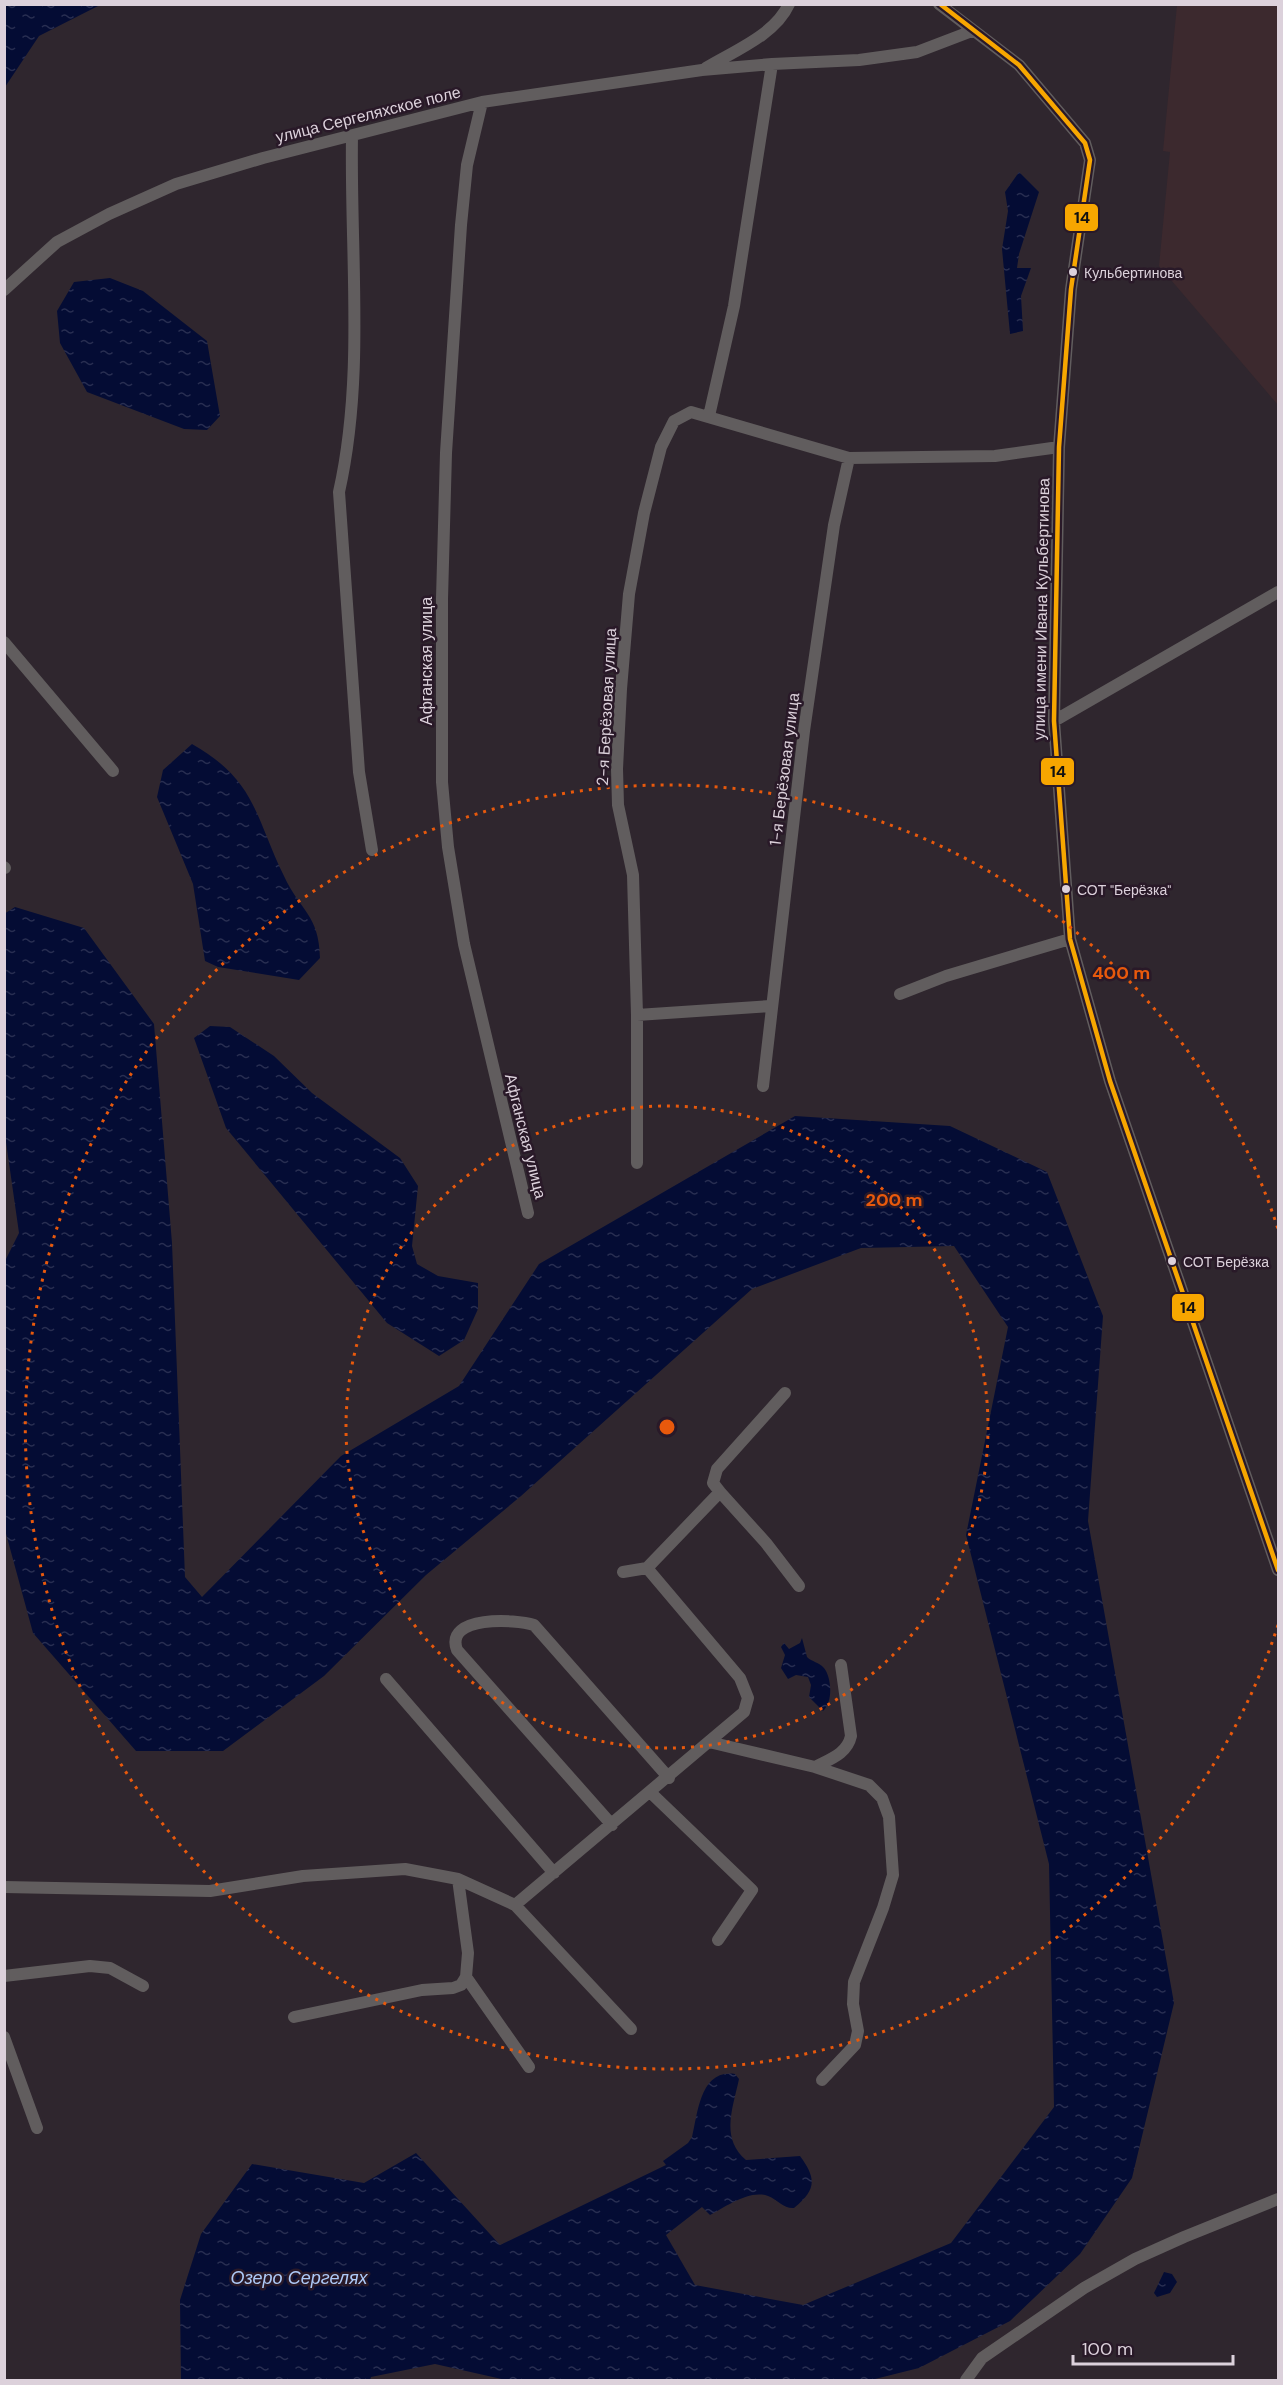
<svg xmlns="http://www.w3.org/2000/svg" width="1283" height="2385" font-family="'DM Sans',sans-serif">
<defs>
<pattern id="water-ripples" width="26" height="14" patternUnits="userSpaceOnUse" patternTransform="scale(1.5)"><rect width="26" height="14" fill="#040c34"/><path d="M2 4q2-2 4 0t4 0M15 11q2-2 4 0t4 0" fill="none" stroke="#282e51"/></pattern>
</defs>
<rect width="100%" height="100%" fill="#2f262e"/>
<path fill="#3c292e" d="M 1177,5 L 1278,5 L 1278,405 L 1159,266 L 1170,152 L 1163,151 Z"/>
<path fill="url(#water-ripples)" d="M 5,4 L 100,4 L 100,5 L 39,36 L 5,87 Z
M 1019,172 L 1039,192 L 1019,254 L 1017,268 L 1031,268 L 1021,296 L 1023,331 L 1010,334 L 1002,249 L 1008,211 L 1005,192 Z
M 110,278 L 143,291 L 207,341 L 220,416 L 207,430 L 184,429 L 87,392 L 60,343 L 57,311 L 74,282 Z
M 192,744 C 256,780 255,817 284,876 C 300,911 319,914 320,958 L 299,980 L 218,967 L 205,961 L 193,884 L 157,797 L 163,770 Z
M 15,907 L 84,928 L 154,1024 L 172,1243 L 185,1577 L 202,1597 L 341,1456 L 459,1386 L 539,1264 L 795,1116 L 950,1126 L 1047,1172 L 1103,1316 L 1088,1521 L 1174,2003 L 1132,2178 L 1080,2254 L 1010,2321 L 919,2368 L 871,2380 L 506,2380 L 435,2364 L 371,2377 L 370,2380 L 181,2380 L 180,2300 L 201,2234 L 252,2164 L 364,2183 L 416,2153 L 500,2245 L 666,2165 L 663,2161 L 688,2143 L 692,2137 C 698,2113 700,2069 735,2074 L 739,2079 C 733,2108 720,2138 746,2160 L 800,2156 C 817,2179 816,2190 794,2208 C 784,2209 778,2200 768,2196 C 750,2189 725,2207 710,2215 L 702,2207 L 666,2235 L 695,2285 L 803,2305 L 951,2243 L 1054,2107 L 1049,1864 L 966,1535 L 1008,1327 L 954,1246 L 861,1248 L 752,1289 L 521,1496 L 426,1575 L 324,1676 L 223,1751 L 136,1751 L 33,1633 L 5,1530 L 5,1261 L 19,1233 L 4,1128 L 4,914 Z
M 210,1026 L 230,1027 L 274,1056 L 312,1093 L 400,1158 L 418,1186 L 412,1246 L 417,1264 L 438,1276 L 478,1283 L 478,1309 L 464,1340 L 439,1356 L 387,1323 L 226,1128 L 194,1038 Z
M 802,1638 L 807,1657 C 812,1662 819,1662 824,1668 C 832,1678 833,1702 823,1711 L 809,1697 L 811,1685 L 808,1677 L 796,1675 L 788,1679 L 781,1668 L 785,1655 L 781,1647 L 784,1643 L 789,1649 L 800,1643 Z
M 1164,2272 L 1172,2274 L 1177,2282 L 1170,2293 L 1157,2297 L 1154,2293 Z"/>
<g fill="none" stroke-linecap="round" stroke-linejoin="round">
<path stroke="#615d5e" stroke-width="12" d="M 939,4 L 1019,65 L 1085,143 L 1090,160 L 1071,289 L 1059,447 L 1054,721 L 1070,939 L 1110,1081 L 1278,1570
M 706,68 C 734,51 775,35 789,4
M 482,102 L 467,165 L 461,225 L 446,453 L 442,599 L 442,782 L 448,847 L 464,944 L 528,1213
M 352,136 C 350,254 365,376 339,492 L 359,772 L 372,850
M 4,290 L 57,242 L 109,214 L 176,184 L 263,158 L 482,102 L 702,70 L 772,64
M 709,416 L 734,306 L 772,64 L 859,60 L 917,52 L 972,31
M 4,642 L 113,771
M 1054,721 L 1278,592
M 4,867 L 5,868
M 900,994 L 946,976 L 1070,939
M 637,1015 L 771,1006
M 763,1086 L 804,731 L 834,525 L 849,458
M 637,1163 L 637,1015 L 633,875 L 618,805 L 617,769 L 621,689 L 629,594 L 644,513 L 661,447 L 674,421 L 691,412 L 849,458 L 995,456 L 1059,447
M 720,1492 L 713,1483 L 717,1469 L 785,1393
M 647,1568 L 720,1492 L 766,1543 L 799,1586
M 386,1679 L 554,1873
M 709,1742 L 815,1767 L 869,1785 L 882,1798 L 889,1817 L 893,1875 L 883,1908 L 854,1982 L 853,2004 L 858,2031 L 855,2045 L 822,2080
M 815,1767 C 830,1759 847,1754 851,1736 L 841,1665
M 650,1792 L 752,1890 L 718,1940
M 612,1825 L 457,1650 C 444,1615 516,1619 534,1625 L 669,1778
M 458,1879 L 468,1953 L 466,1977 L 529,2067
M 4,1887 L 210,1891 L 303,1876 L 405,1869 L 458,1879 L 515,1905 L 631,2029
M 515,1905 L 744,1712 L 748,1698 L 740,1678 L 647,1568 L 623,1572
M 4,1976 L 90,1966 L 110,1968 L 143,1986
M 294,2017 L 422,1990 L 453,1988 L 461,1985 L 466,1977
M 4,2037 L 37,2128
M 966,2380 L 982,2358 L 1084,2288 L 1135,2259 L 1184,2237 L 1278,2199"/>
<g stroke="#291928" stroke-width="9">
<path id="bus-1" d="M 940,4 L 1019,65 L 1085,143 L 1090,160 L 1071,289 L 1059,447 L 1054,721 L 1070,939 L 1110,1081 L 1278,1570"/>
</g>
<use href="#bus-1" stroke="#f7a600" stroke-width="4.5"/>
</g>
<g fill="none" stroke="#e8590c" stroke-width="3" stroke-dasharray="3 6">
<circle cx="667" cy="1427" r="321"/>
<path d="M1278 1625A642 642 0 1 1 1278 1229"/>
</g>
<g fill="#dcd1db" stroke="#291928" stroke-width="2">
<circle cx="1073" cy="272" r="5"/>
<circle cx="1066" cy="889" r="5"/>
<circle cx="1172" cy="1261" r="5"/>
</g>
<g text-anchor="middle" stroke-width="5" stroke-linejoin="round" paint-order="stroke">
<g font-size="14" fill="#dcd1db" stroke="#291928" text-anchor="start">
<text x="1084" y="278">Кульбертинова</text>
<text x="1077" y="895">СОТ "Берёзка"</text>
<text x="1183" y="1267">СОТ Берёзка</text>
</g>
<g font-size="16" fill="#dcd1db" stroke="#291928">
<text transform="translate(368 114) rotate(-14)" y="6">улица Сергеляхское поле</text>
<text transform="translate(1041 609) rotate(-89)" y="6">улица имени Ивана Кульбертинова</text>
<text transform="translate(426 661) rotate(-90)" y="6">Афганская улица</text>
<text transform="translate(606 707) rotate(-87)" y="6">2-я Берёзовая улица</text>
<text transform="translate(784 769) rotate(-83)" y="6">1-я Берёзовая улица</text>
<text transform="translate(526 1136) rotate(76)" y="6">Афганская улица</text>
</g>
<g font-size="18" font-style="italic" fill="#aecaf8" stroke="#291928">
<text x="299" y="2284">Озеро Сергелях</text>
</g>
</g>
<circle cx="667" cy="1427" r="9" fill="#e8590c" stroke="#291928" stroke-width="3"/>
<g font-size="18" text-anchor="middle" font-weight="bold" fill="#e8590c" stroke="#291928" stroke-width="5" stroke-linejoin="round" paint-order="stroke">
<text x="1121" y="979">400 m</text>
<text x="894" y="1206">200 m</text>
</g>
<g stroke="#291928" stroke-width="2">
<rect x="1064" y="203" width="35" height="29" rx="6" fill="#f7a600"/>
<rect x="1040" y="757" width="35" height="29" rx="6" fill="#f7a600"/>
<rect x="1171" y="1293" width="34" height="29" rx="6" fill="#f7a600"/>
</g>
<g font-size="16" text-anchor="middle" font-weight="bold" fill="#111">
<text x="1082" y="223">14</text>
<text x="1058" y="777">14</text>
<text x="1188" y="1313">14</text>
</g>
<rect width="1283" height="2385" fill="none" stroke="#dcd1db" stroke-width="12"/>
<path d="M1073 2355v9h160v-9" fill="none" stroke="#dcd1db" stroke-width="3"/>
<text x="1082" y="2355" font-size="18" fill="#dcd1db" stroke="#291928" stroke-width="4.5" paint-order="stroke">100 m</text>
</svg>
